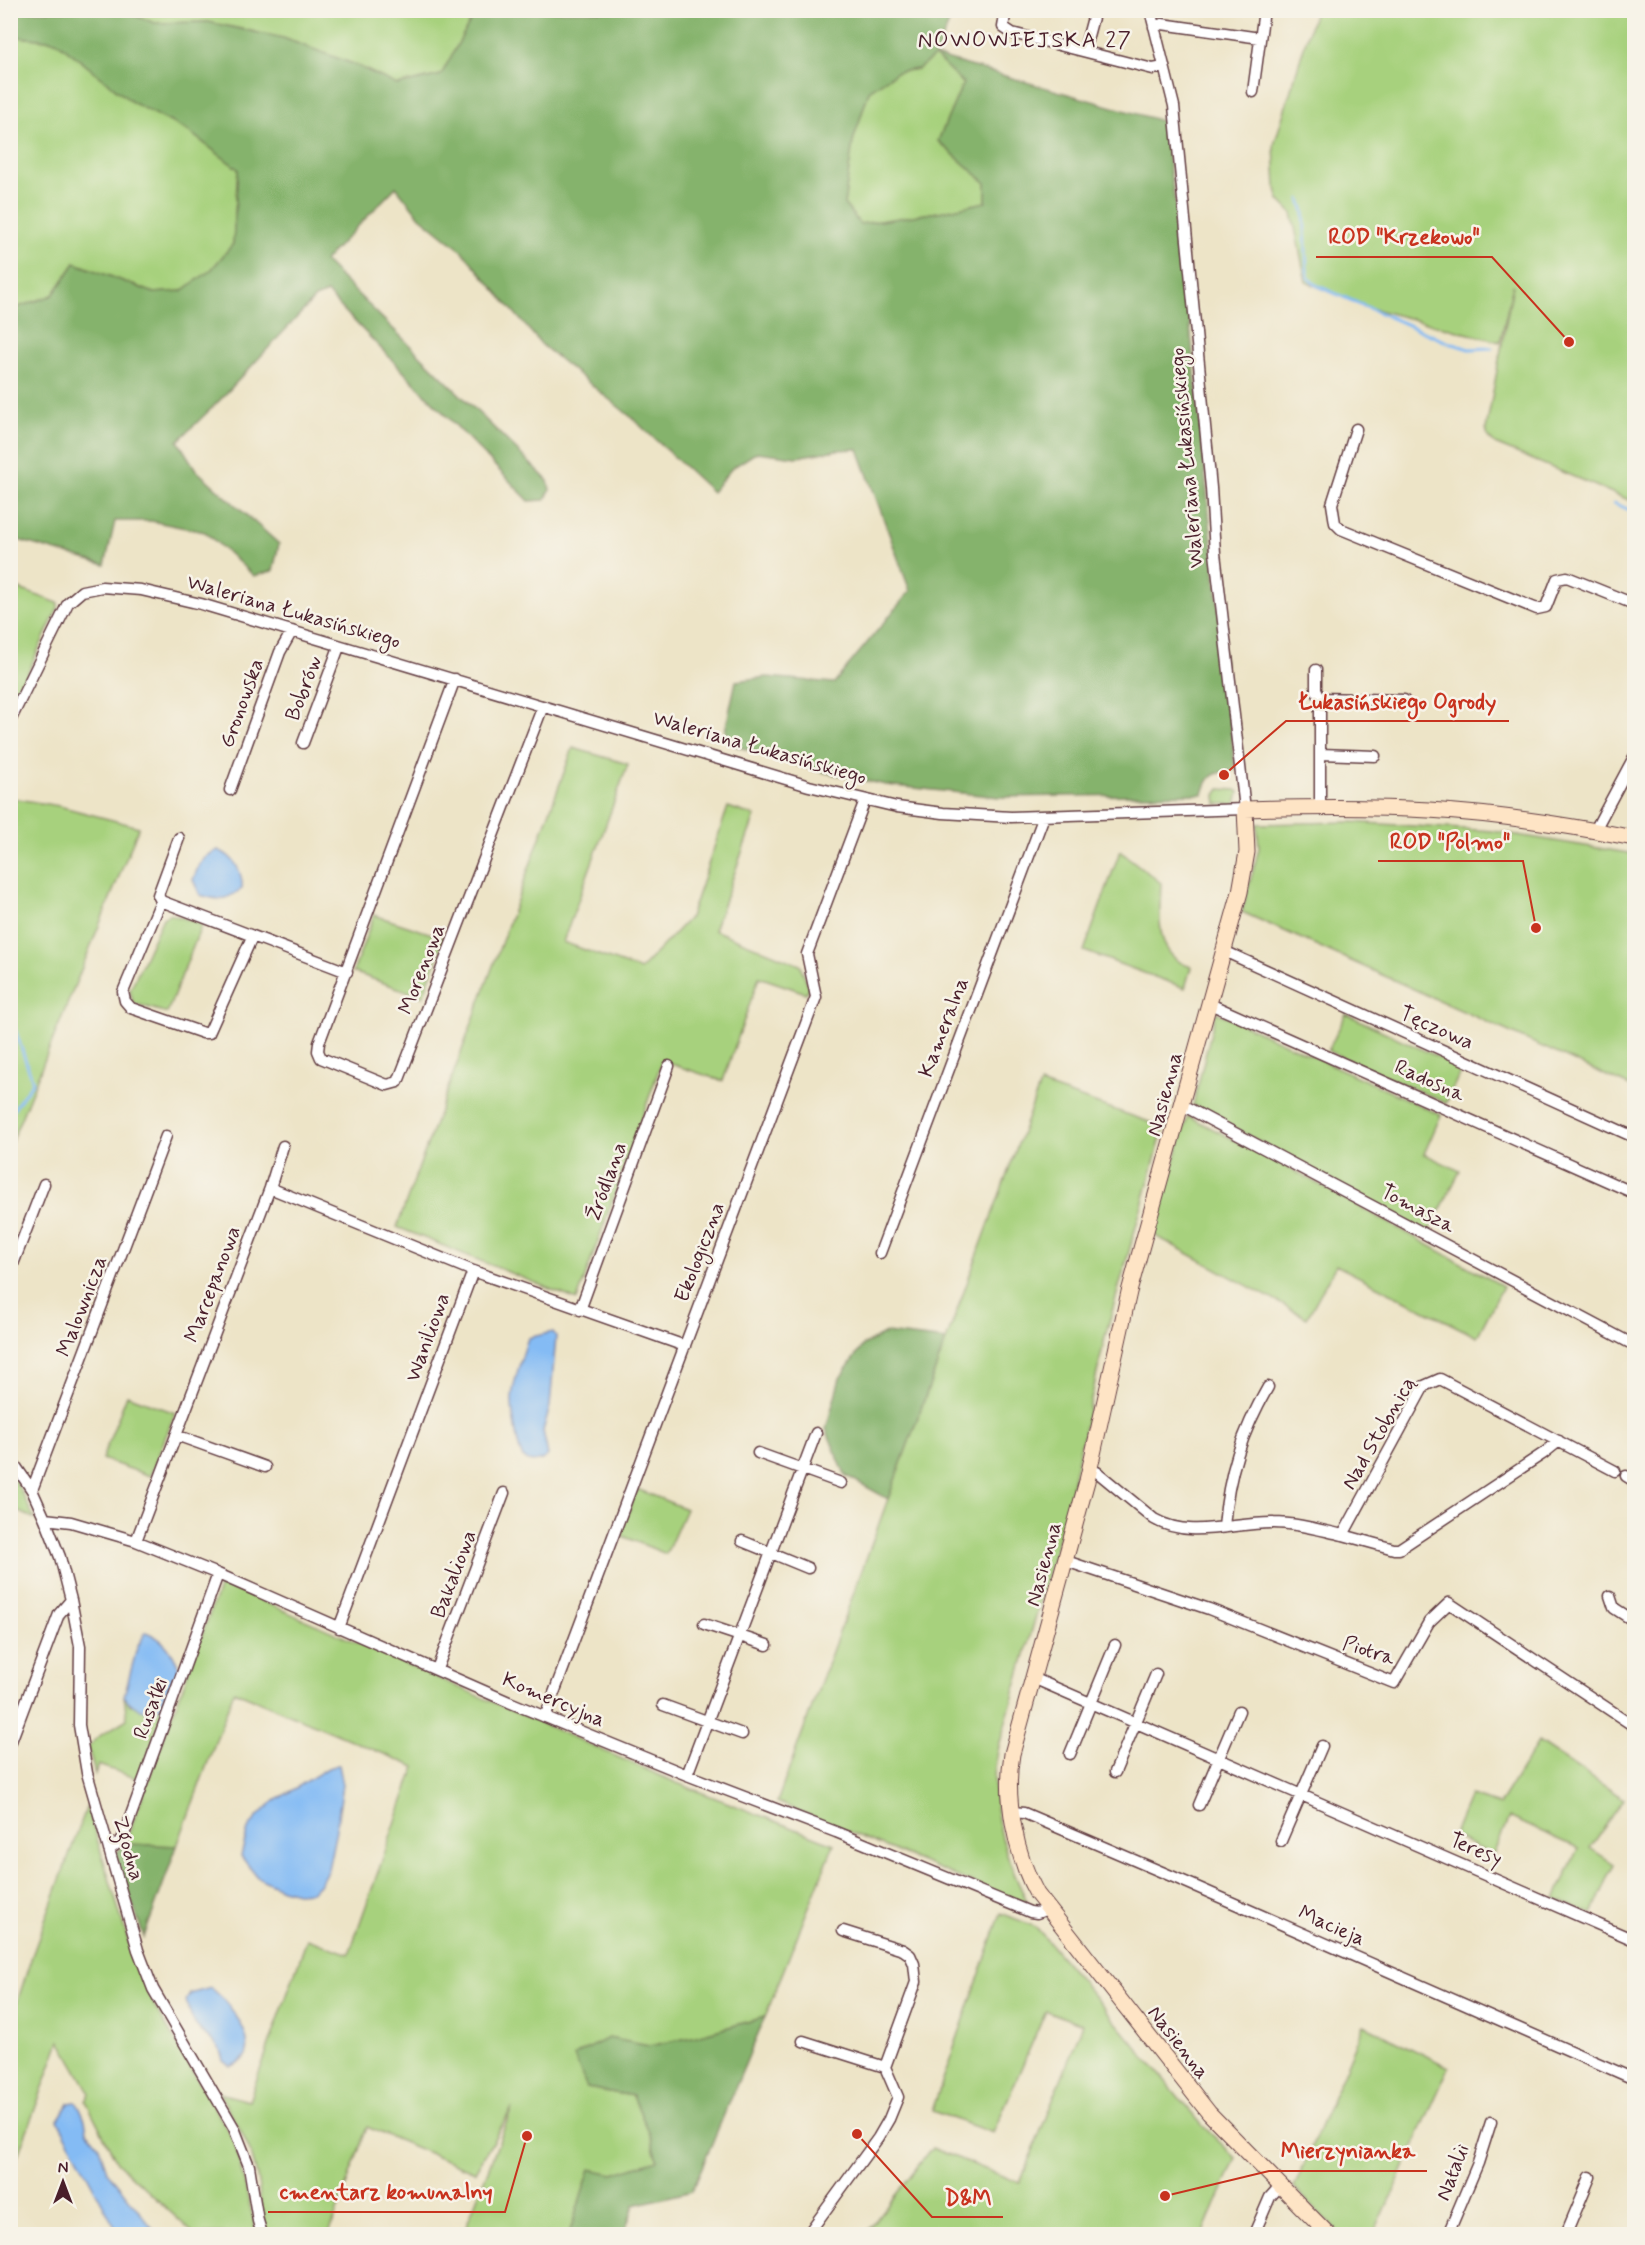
<svg xmlns="http://www.w3.org/2000/svg" width="1645" height="2245" font-family="Mynerve,sans-serif">
<rect width="100%" height="100%" fill="#f7f3e8"/>
<filter id="ink" filterUnits="userSpaceOnUse"><feTurbulence type="fractalNoise" baseFrequency=".0167" numOctaves="2"/><feDisplacementMap in="SourceGraphic" scale="12" xChannelSelector="R" yChannelSelector="G"/><feConvolveMatrix kernelMatrix="1 2 1 2 8 2 1 2 1" color-interpolation-filters="sRGB"/></filter>
<filter id="wash" filterUnits="userSpaceOnUse"><feTurbulence type="fractalNoise" baseFrequency=".008" numOctaves="4" result="noise"/><feDisplacementMap in="SourceGraphic" scale="24" xChannelSelector="R" yChannelSelector="G"/><feGaussianBlur stdDeviation="1.35" result="paint"/><feColorMatrix in="noise" values="0 0 0 0 0 0 0 0 0 0 0 0 0 0 0 0 0 1.4 0 .05"/><feComposite in="paint" operator="in"/></filter>
<g filter="url(#wash)">
<rect width="100%" height="100%" fill="#ede4c7"/>
<path fill="#a7d17d" stroke="#787854" stroke-width="1.5" d="M 121,11 L 476,11 L 441,75 L 397,85 L 356,65 L 283,38 L 208,22 L 155,23 Z
M 1315,11 L 1634,11 L 1634,502 L 1495,444 L 1488,437 L 1486,429 L 1513,285 L 1500,342 L 1370,308 L 1306,282 L 1292,213 L 1279,200 L 1276,189 L 1274,145 Z
M 10,36 L 56,41 L 132,102 L 188,131 L 238,169 L 233,244 L 211,270 L 182,291 L 154,293 L 75,263 L 53,295 L 11,310 Z
M 935,56 L 963,83 L 938,141 L 986,183 L 986,202 L 939,212 L 860,224 L 844,204 L 853,141 L 869,91 L 897,72 L 918,69 Z
M 11,586 L 58,603 L 58,608 L 11,708 Z
M 573,748 L 628,764 L 563,942 L 640,970 L 690,917 L 728,807 L 755,816 L 714,930 L 800,965 L 809,987 L 806,993 L 759,977 L 723,1081 L 662,1061 L 577,1300 L 397,1227 Z
M 1220,789 L 1236,790 L 1239,792 L 1236,804 L 1217,804 L 1216,795 Z
M 11,798 L 59,806 L 139,827 L 11,1143 Z
M 1350,822 L 1493,831 L 1634,854 L 1634,1088 L 1242,912 L 1259,848 L 1257,824 Z
M 1120,851 L 1161,883 C 1160,916 1153,955 1191,967 L 1185,988 L 1084,951 Z
M 170,914 L 202,924 L 167,1013 L 133,1003 L 130,990 L 163,918 Z
M 374,915 L 444,938 L 423,997 L 353,972 Z
M 1216,1012 L 1441,1115 L 1424,1154 L 1460,1171 L 1428,1234 L 1193,1105 Z
M 1346,1014 L 1462,1068 L 1446,1103 L 1328,1051 Z
M 1040,1084 L 1164,1127 L 1106,1333 L 1068,1503 L 999,1746 C 997,1757 994,1768 994,1779 C 994,1821 1008,1864 1027,1901 L 1021,1903 L 777,1802 Z
M 1188,1116 L 1302,1175 L 1503,1286 L 1477,1337 L 1336,1265 L 1307,1318 L 1152,1234 Z
M 127,1395 L 175,1413 L 150,1476 L 102,1459 Z
M 10,1472 L 11,1472 L 35,1519 L 11,1508 Z
M 637,1489 L 686,1509 L 666,1554 L 620,1535 Z
M 221,1583 L 677,1783 L 834,1844 L 765,2017 L 693,2037 L 649,2046 L 608,2038 L 587,2088 L 633,2096 L 651,2137 L 657,2161 L 613,2174 L 590,2170 L 569,2234 L 463,2234 L 512,2108 L 475,2172 L 367,2127 L 329,2234 L 267,2234 C 259,2210 261,2184 253,2160 C 245,2136 232,2115 219,2093 L 249,2101 L 307,1939 L 349,1954 L 415,1767 L 234,1691 L 177,1846 L 125,1844 Z
M 124,1696 L 130,1705 L 167,1700 L 139,1779 L 98,1765 L 95,1774 L 88,1747 L 101,1735 L 127,1719 Z
M 1538,1742 L 1624,1799 L 1590,1848 L 1614,1864 L 1592,1914 L 1555,1899 L 1578,1848 L 1509,1817 L 1493,1855 L 1453,1836 L 1470,1796 L 1499,1805 Z
M 87,1806 L 131,1950 L 155,2007 L 234,2141 L 257,2234 L 194,2234 L 117,2162 L 86,2101 L 90,2093 L 60,2041 L 11,2174 L 11,2021 L 32,1956 Z
M 1001,1913 L 1036,1927 L 1203,2126 L 1236,2158 L 1203,2234 L 865,2234 L 932,2148 L 1020,2183 L 1083,2024 L 1046,2011 L 993,2133 L 932,2111 Z
M 1364,2025 L 1449,2067 L 1374,2234 L 1340,2234 L 1294,2188 Z"/>
<path fill="#85b36c" stroke="#68694c" stroke-width="1.5" fill-rule="evenodd" d="M 11,11 L 121,11 L 155,23 L 208,22 L 283,38 L 356,65 L 397,85 L 441,75 L 476,11 L 954,11 L 935,56 L 1162,121 L 1182,246 L 1235,770 C 1215,773 1209,772 1203,794 L 999,797 L 886,785 L 813,770 L 736,746 L 725,731 L 736,681 L 767,677 L 834,683 L 910,591 L 858,449 L 837,450 L 796,457 L 757,452 L 732,468 L 712,492 L 631,417 L 542,345 L 461,250 L 420,217 L 396,187 L 324,261 L 548,481 L 550,490 L 545,500 L 529,501 L 327,293 L 315,298 L 220,400 L 178,441 L 196,470 L 279,544 L 273,571 L 254,576 L 205,532 L 151,521 L 115,521 L 105,565 L 11,538 L 10,310 L 53,295 L 75,263 L 154,293 L 182,291 L 211,270 L 233,244 L 238,169 L 188,131 L 132,102 L 56,41 L 11,36 ZM 935,56 L 963,83 L 938,141 L 986,183 L 986,202 L 939,212 L 860,224 L 844,204 L 853,141 L 869,91 L 897,72 L 918,69 Z
M 886,1333 L 946,1340 L 888,1499 L 845,1475 L 826,1429 L 840,1378 L 863,1345 Z
M 125,1844 L 177,1846 L 144,1937 L 115,1854 Z
M 765,2017 L 692,2191 L 634,2205 L 624,2234 L 569,2234 L 590,2169 L 613,2174 L 657,2160 L 651,2137 L 633,2096 L 587,2088 L 574,2056 L 608,2038 L 649,2046 L 693,2037 Z"/>
<path fill="#84bbf4" stroke="#676d90" stroke-width="1.5" d="M 218,850 C 234,856 243,872 242,889 C 224,901 221,901 200,895 L 193,880 C 198,865 203,856 218,850 Z
M 553,1332 L 556,1336 L 550,1406 L 543,1431 L 548,1455 C 542,1462 530,1465 523,1457 C 518,1452 511,1407 512,1398 C 514,1377 522,1358 528,1338 Z
M 146,1632 C 164,1639 172,1651 179,1668 C 175,1678 173,1691 167,1700 C 156,1719 134,1710 124,1696 L 137,1648 Z
M 337,1765 L 339,1765 L 343,1785 L 335,1835 L 328,1869 L 319,1885 L 312,1892 L 297,1893 L 282,1889 L 257,1877 L 241,1856 L 248,1829 L 257,1817 L 273,1802 L 328,1768 Z
M 211,1988 C 230,2002 271,2056 230,2066 L 223,2061 C 220,2040 205,2039 195,2024 C 191,2017 189,2009 186,2001 L 190,1994 Z
M 75,2102 L 77,2102 L 85,2120 L 87,2131 L 98,2144 L 107,2171 L 154,2230 L 154,2234 L 119,2234 L 112,2222 L 58,2120 L 69,2103 Z"/>
<g fill="none" stroke-linecap="round" stroke-linejoin="round">
<path stroke="#84bbf4" stroke-width="3" d="M 1300,199 L 1304,212 L 1307,272 L 1309,279 L 1316,285 L 1447,342 L 1469,349 L 1492,348
M 1614,503 L 1634,512
M 10,1015 L 33,1082 L 10,1114
M 1632,1463 L 1634,1461"/>
</g>
</g>
<g filter="url(#ink)">
<g fill="none" stroke-linecap="round" stroke-linejoin="round">
<g stroke="#623d42" stroke-width="13">
<path id="street" d="M 1006,10 L 1003,27 L 1012,33 L 1153,69 L 1164,67
M 1154,27 L 1162,24 L 1260,38
M 1084,51 L 1095,10
M 1253,92 L 1264,10
M 1356,429 L 1332,504 L 1335,523 L 1341,529 L 1537,609 L 1546,607 L 1557,579 L 1567,577 L 1634,604
M 1316,670 L 1316,690 L 1320,698 L 1320,807
M 455,679 L 319,1043 L 318,1051 L 321,1058 L 387,1085 L 398,1082 L 543,706
M 1320,698 L 1404,700
M 10,721 L 68,603 L 82,591 L 102,587 L 141,590 L 201,604 L 809,786 L 897,807 L 943,813 L 1011,817 L 1245,809 L 1215,553 L 1211,488 L 1174,106 L 1150,10
M 303,743 L 339,647
M 1321,754 L 1375,756
M 230,790 L 280,652 L 292,631
M 1595,830 L 1634,757
M 179,838 L 158,895 L 161,901 L 123,992 L 125,1001 L 131,1008 L 203,1033 L 209,1033 L 252,937
M 161,901 L 347,972
M 1224,951 L 1634,1137
M 1210,1004 L 1634,1193
M 1182,1105 L 1634,1345
M 270,1188 L 473,1271 L 685,1346
M 880,1253 L 1044,816
M 10,1272 L 44,1184
M 580,1310 L 669,1066
M 176,1435 L 265,1467
M 758,1453 L 841,1483
M 10,1458 L 32,1490 L 45,1519 L 60,1557 L 71,1600 L 80,1646 L 79,1725 L 87,1773 L 138,1950 L 153,1989 L 234,2128 L 249,2166 L 258,2221 L 262,2234
M 1090,1470 L 1097,1472 L 1154,1519 C 1190,1540 1235,1522 1274,1523 C 1297,1523 1320,1530 1343,1535 L 1424,1386 L 1440,1379 L 1615,1471
M 1626,1476 L 1634,1481
M 32,1490 L 166,1136
M 45,1519 L 71,1522 L 136,1541 L 218,1574 L 509,1702 L 687,1775 L 836,1832 L 1030,1912 L 1037,1913 L 1047,1909
M 1224,1527 C 1228,1474 1242,1432 1268,1387
M 1343,1535 L 1394,1549 L 1399,1549 L 1544,1453 L 1559,1441
M 136,1541 L 270,1188 L 283,1146
M 742,1541 L 808,1568
M 1066,1561 L 1209,1609 L 1394,1683 L 1429,1622 L 1449,1603 L 1634,1726
M 1610,1596 L 1614,1608 L 1634,1621
M 704,1624 L 767,1645
M 339,1628 L 473,1271
M 437,1669 L 504,1493
M 1033,1678 L 1634,1940
M 663,1705 L 742,1734
M 545,1717 L 816,997 L 807,954 L 865,800
M 10,1744 L 59,1614 L 71,1600
M 1070,1754 L 1115,1645
M 1115,1772 L 1156,1674
M 687,1775 L 816,1433
M 1199,1805 L 1239,1711
M 1012,1812 L 1024,1813 L 1190,1884 L 1634,2079
M 1281,1841 L 1322,1746
M 109,1850 L 122,1840 L 218,1574
M 803,2041 L 885,2067
M 808,2234 L 878,2138 L 889,2119 L 898,2097 L 885,2067 L 916,1982 L 914,1964 L 910,1955 L 903,1950 L 843,1931
M 1254,2234 L 1270,2197 L 1280,2186
M 1448,2234 L 1478,2163 L 1491,2122
M 1566,2234 L 1590,2177"/>
</g>
<g stroke="#623d42" stroke-width="17">
<path id="secondary" d="M 1328,2234 L 1209,2113 L 1037,1894 C 1016,1856 1004,1798 1012,1754 L 1087,1481 L 1129,1292 L 1240,892 L 1247,852 L 1245,809 C 1307,807 1368,806 1429,810 C 1499,814 1567,825 1634,838"/>
</g>
<use href="#street" stroke="#fff" stroke-width="10"/>
<use href="#secondary" stroke="#fee4c5" stroke-width="15"/>
</g>
</g>
<g text-anchor="middle" stroke-width="5" stroke-linejoin="round" paint-order="stroke">
<g font-size="21" fill="#4a1f2b" stroke="#f7f3e8">
<text transform="translate(1186 458) rotate(-95)" y="7">Waleriana Łukasińskiego</text>
<text transform="translate(294 611) rotate(16)" y="7">Waleriana Łukasińskiego</text>
<text transform="translate(303 688) rotate(-69)" y="7">Bobrów</text>
<text transform="translate(241 703) rotate(-70)" y="7">Gronowska</text>
<text transform="translate(760 747) rotate(16)" y="7">Waleriana Łukasińskiego</text>
<text transform="translate(421 969) rotate(-69)" y="7">Morenowa</text>
<text transform="translate(943 1027) rotate(-69)" y="7">Kameralna</text>
<text transform="translate(1437 1027) rotate(24)" y="7">Tęczowa</text>
<text transform="translate(1430 1080) rotate(24)" y="7">Radosna</text>
<text transform="translate(1164 1094) rotate(-75)" y="7">Nasienna</text>
<text transform="translate(606 1181) rotate(-70)" y="7">Źródlana</text>
<text transform="translate(1418 1208) rotate(28)" y="7">Tomasza</text>
<text transform="translate(699 1252) rotate(-69)" y="7">Ekologiczna</text>
<text transform="translate(212 1284) rotate(-69)" y="7">Marcepanowa</text>
<text transform="translate(81 1306) rotate(-69)" y="7">Malownicza</text>
<text transform="translate(427 1337) rotate(-70)" y="7">Waniliowa</text>
<text transform="translate(1378 1433) rotate(-60)" y="7">Nad Stobnicą</text>
<text transform="translate(1043 1564) rotate(-75)" y="7">Nasienna</text>
<text transform="translate(453 1574) rotate(-69)" y="7">Bakaliowa</text>
<text transform="translate(1369 1650) rotate(18)" y="7">Piotra</text>
<text transform="translate(554 1699) rotate(23)" y="7">Komercyjna</text>
<text transform="translate(150 1708) rotate(-70)" y="7">Rusałki</text>
<text transform="translate(129 1848) rotate(74)" y="7">Zgodna</text>
<text transform="translate(1476 1849) rotate(24)" y="7">Teresy</text>
<text transform="translate(1332 1925) rotate(24)" y="7">Macieja</text>
<text transform="translate(1179 2042) rotate(52)" y="7">Nasienna</text>
<text transform="translate(1452 2172) rotate(-69)" y="7">Natalii</text>
</g>
<g font-size="22" letter-spacing="1.5" fill="#4a1f2b" stroke="#f7f3e8">
<text x="1025" y="47">NOWOWIEJSKA 27</text>
</g>
</g>
<path fill="none" stroke="#c8321e" stroke-width="2" d="M1569 342L1492 257H1316M1224 775L1286 721H1509M1536 928L1523 861H1378M1165 2196L1269 2171H1427M527 2136L505 2212H268M857 2134L932 2217H1003"/>
<g fill="#c8321e" stroke="#f7f3e8" stroke-width="2">
<circle cx="1569" cy="342" r="6"/>
<circle cx="1224" cy="775" r="6"/>
<circle cx="1536" cy="928" r="6"/>
<circle cx="1165" cy="2196" r="6"/>
<circle cx="527" cy="2136" r="6"/>
<circle cx="857" cy="2134" r="6"/>
</g>
<g font-size="22" text-anchor="middle" font-weight="bold" fill="#c8321e" stroke="#f7f3e8" stroke-width="5" stroke-linejoin="round" paint-order="stroke">
<text x="1404" y="244">ROD "Krzekowo"</text>
<text x="1397" y="709">Łukasińskiego Ogrody</text>
<text x="1450" y="849">ROD "Polmo"</text>
<text x="1348" y="2158">Mierzynianka</text>
<text x="386" y="2199">cmentarz komunalny</text>
<text x="968" y="2205">D&amp;M</text>
</g>
<rect width="1645" height="2245" fill="none" stroke="#f7f3e8" stroke-width="36"/>
<g transform="translate(63 2182)" stroke="#f7f3e8" stroke-width="4.5" paint-order="stroke">
<path d="M0-4.5L10 22L0 15L-10 22Z" fill="#4a1f2b"/>
<text y="-9" font-size="16" font-weight="bold" text-anchor="middle" fill="#4a1f2b">N</text>
</g>
</svg>
